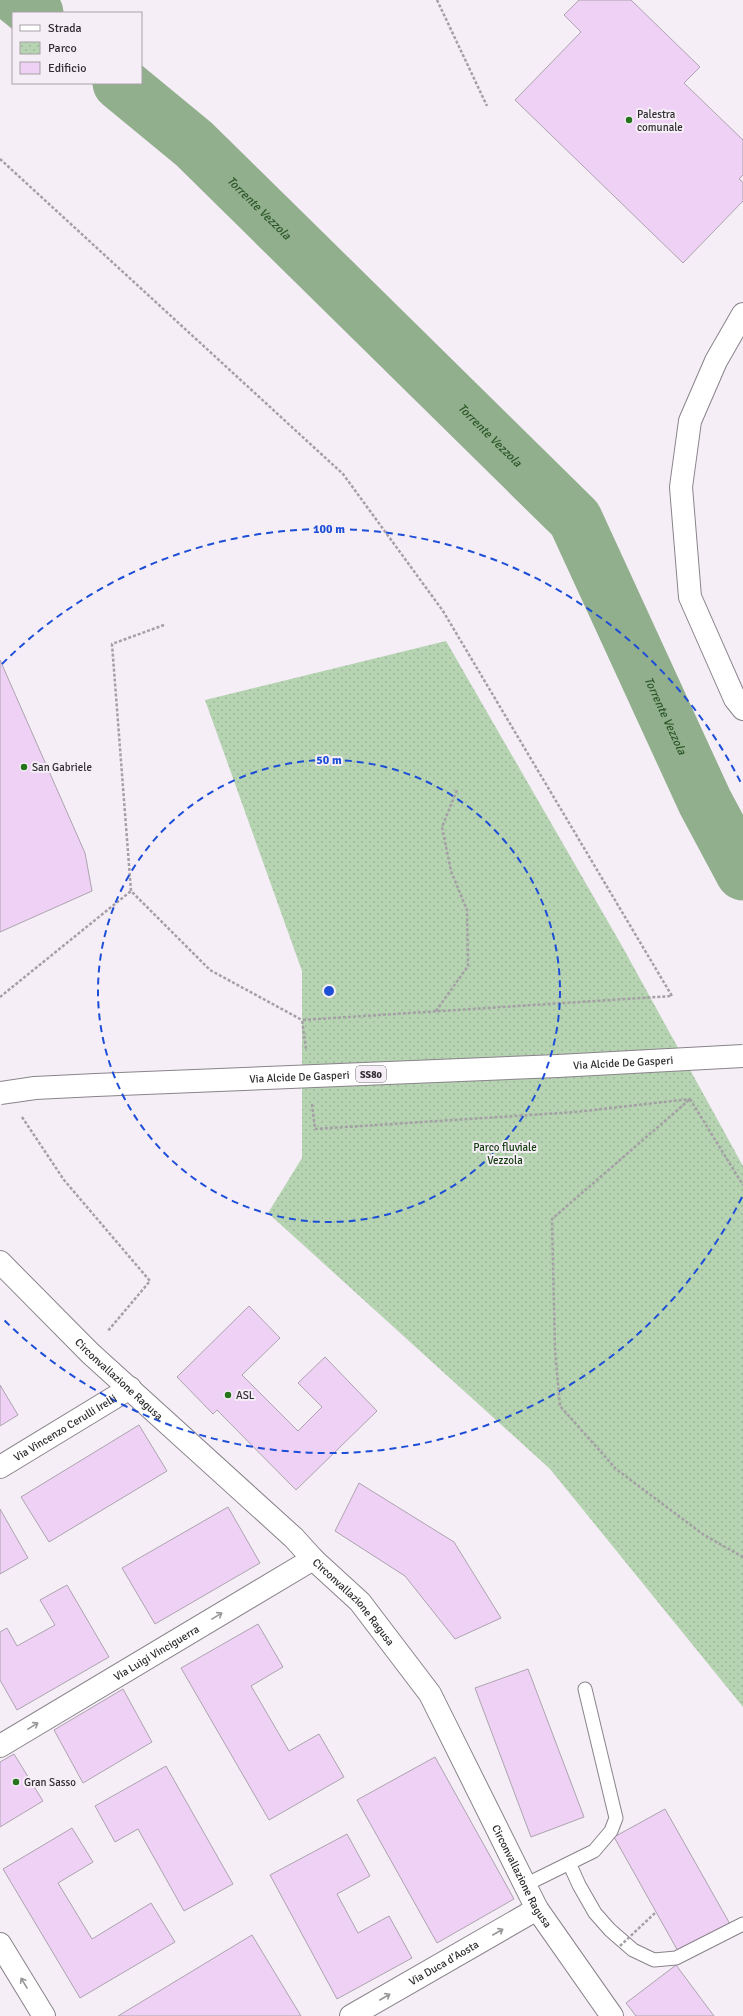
<svg xmlns="http://www.w3.org/2000/svg" width="743" height="2016" font-family="Signika,sans-serif">
<defs>
<pattern id="park-dots" width="8" height="8" patternUnits="userSpaceOnUse"><rect width="8" height="8" fill="#b6d4b2"/><path d="M2 2h.1M6 6h.1" fill="none" stroke="#9db69a" stroke-width="1.8" stroke-linecap="round"/></pattern>
</defs>
<rect width="100%" height="100%" fill="#f6eef7"/>
<path fill="url(#park-dots)" d="M 446,641 L 622,946 L 743,1166 L 743,1707 L 550,1469 L 268,1213 L 302,1158 L 302,971 L 205,700 Z"/>
<g fill="none" stroke-linecap="round" stroke-linejoin="round">
<g stroke="#91af8d" stroke-width="55">
<path d="M 20,0 L 36,13"/>
<path id="s1" d="M 120,83 L 194,144 L 575,519 L 705,802 L 743,873"/>
</g>
</g>
<path fill="#efd1f6" stroke="#aba4ad" d="M 579,0 L 631,0 L 700,67 L 684,83 L 743,140 L 743,175 L 739,179 L 743,182 L 743,201 L 683,263 L 515,100 L 581,32 L 564,15 Z
M 0,660 L 85,853 L 92,891 L 0,932 Z
M 249,1306 L 280,1338 L 242,1375 L 298,1431 L 322,1407 L 298,1383 L 325,1357 L 377,1411 L 296,1490 L 217,1410 L 213,1414 L 177,1377 Z
M 0,1385 L 18,1415 L 0,1426 Z
M 139,1425 L 167,1471 L 49,1542 L 21,1497 Z
M 359,1483 L 454,1542 L 501,1618 L 455,1639 L 405,1576 L 335,1531 Z
M 228,1507 L 260,1563 L 155,1624 L 122,1568 Z
M 0,1509 L 28,1558 L 0,1574 Z
M 67,1585 L 109,1657 L 17,1710 L 0,1680 L 0,1632 L 7,1628 L 17,1646 L 55,1625 L 40,1600 Z
M 258,1624 L 283,1667 L 251,1686 L 289,1751 L 319,1734 L 344,1777 L 269,1820 L 181,1668 Z
M 528,1669 L 584,1817 L 531,1837 L 475,1688 Z
M 123,1689 L 152,1742 L 83,1783 L 54,1730 Z
M 14,1754 L 43,1801 L 0,1827 L 0,1762 Z
M 435,1757 L 514,1899 L 437,1943 L 357,1800 Z
M 166,1766 L 233,1884 L 184,1911 L 138,1829 L 115,1842 L 95,1806 Z
M 665,1809 L 730,1924 L 679,1953 L 614,1837 Z
M 72,1828 L 93,1862 L 58,1883 L 92,1939 L 151,1903 L 175,1942 L 80,1998 L 3,1869 Z
M 347,1834 L 370,1876 L 337,1894 L 358,1933 L 389,1916 L 412,1958 L 337,1999 L 270,1875 Z
M 252,1935 L 301,2016 L 118,2016 Z
M 676,1965 L 714,2016 L 636,2016 L 626,2003 Z"/>
<g fill="none" stroke-linecap="round" stroke-linejoin="round">
<g stroke="#8a838b" stroke-width="15">
<path id="service" d="M 570,1865 L 579,1885 L 595,1913 L 610,1930 L 633,1950 L 654,1960 L 676,1958 L 743,1924
M 525,1885 L 594,1851 L 611,1831 L 616,1818 L 585,1689"/>
</g>
<g stroke="#8a838b" stroke-width="24">
<g id="minor">
<path id="s2" d="M 0,1467 L 130,1388"/>
<path id="s3" d="M 0,1746 L 313,1559"/>
<path d="M 0,1944 L 44,2016"/>
<path id="s4" d="M 351,2016 L 537,1909"/>
</g>
</g>
<g stroke="#8a838b" stroke-width="24">
<g id="tertiary">
<path d="M 743,314 L 716,361 L 690,421 L 681,487 L 690,597 L 735,699 L 743,709"/>
<path id="s5" d="M 0,1262 L 90,1353 L 294,1538 L 313,1559 L 360,1602 L 430,1694 L 537,1909 L 612,2016"/>
</g>
</g>
<path stroke="#a59fa6" stroke-width="2.5" stroke-dasharray="3 2" stroke-linecap="butt" d="M 437,0 L 487,106
M 0,159 L 343,474 L 443,611 L 672,996 L 302,1020 L 306,1049
M 164,625 L 112,644 L 131,891 L 210,970 L 302,1020
M 0,997 L 131,891
M 436,1011 L 468,966 L 467,910 L 451,871 L 442,827 L 457,790
M 690,1099 L 743,1185
M 689,1100 L 552,1219 L 555,1350 L 560,1406 L 616,1469 L 704,1535 L 743,1557
M 312,1104 L 315,1129 L 576,1112 L 690,1099
M 22,1117 L 64,1180 L 150,1281 L 107,1332"/>
<use href="#service" stroke="#fff" stroke-width="13"/>
<use href="#minor" stroke="#fff" stroke-width="22"/>
<use href="#tertiary" stroke="#fff" stroke-width="22"/>
<g stroke="#8a838b" stroke-width="24" stroke-linecap="butt">
<g id="primary-bridge">
<path id="s6" d="M 0,1093 L 35,1088 L 96,1085 L 558,1066 L 743,1056"/>
</g>
</g>
<path stroke="#a59fa6" stroke-width="2.5" stroke-dasharray="3 2" stroke-linecap="butt" d="M 620,1946 L 656,1912"/>
<use href="#primary-bridge" stroke="#fff" stroke-width="22"/>
</g>
<defs><path id="oneway-shaft" d="M-6 0H5M1.5-3L5.5 0L1.5 3" fill="none" stroke-width="1.6" stroke-linecap="round" stroke-linejoin="round"/></defs>
<g stroke="#989698">
<use href="#oneway-shaft" transform="translate(217 1616) rotate(-31)"/>
<use href="#oneway-shaft" transform="translate(33 1726) rotate(-31)"/>
<use href="#oneway-shaft" transform="translate(498 1932) rotate(-30)"/>
<use href="#oneway-shaft" transform="translate(24 1983) rotate(-121)"/>
<use href="#oneway-shaft" transform="translate(385 1997) rotate(-30)"/>
</g>
<g fill="none" stroke="#1d4ed8" stroke-width="2" stroke-dasharray="7 5">
<circle cx="329" cy="991" r="231"/>
<path d="M742 1197A462 462 0 0 1 2 1318M2 664A462 462 0 0 1 742 785"/>
</g>
<g fill="#25741c" stroke="#f6eef7" stroke-width="1.5">
<circle cx="629" cy="120" r="4"/>
<circle cx="24" cy="767" r="4"/>
<circle cx="228" cy="1395" r="4"/>
<circle cx="16" cy="1782" r="4"/>
</g>
<g text-anchor="middle" stroke-width="4" stroke-linejoin="round" paint-order="stroke">
<rect fill="#f6eef7" stroke="#6b676c" stroke-width="1" x="356" y="1066" width="30" height="16" rx="3"/>
<g font-size="10" font-weight="bold" fill="#302d31">
<text x="371" y="1078">SS80</text>
</g>
<g font-size="11" fill="#302d31" stroke="#f6eef7" text-anchor="start">
<text x="637" y="118">Palestra<tspan x="637" dy="13">comunale</tspan></text>
<text x="32" y="771">San Gabriele</text>
<text x="236" y="1399">ASL</text>
<text x="24" y="1786">Gran Sasso</text>
</g>
<g font-size="11" fill="#302d31" stroke="#f6eef7">
<text dy="4" stroke="none"><textPath href="#s6" startOffset="624">Via Alcide De Gasperi</textPath></text>
<text dy="4" stroke="none"><textPath href="#s6" startOffset="300">Via Alcide De Gasperi</textPath></text>
<text dy="4" stroke="none"><textPath href="#s5" startOffset="167">Circonvallazione Ragusa</textPath></text>
<text dy="4" stroke="none"><textPath href="#s2" startOffset="76">Via Vincenzo Cerulli Irelli</textPath></text>
<text dy="4" stroke="none"><textPath href="#s5" startOffset="491">Circonvallazione Ragusa</textPath></text>
<text dy="4" stroke="none"><textPath href="#s3" startOffset="182">Via Luigi Vinciguerra</textPath></text>
<text dy="4" stroke="none"><textPath href="#s5" startOffset="815">Circonvallazione Ragusa</textPath></text>
<text dy="4" stroke="none"><textPath href="#s4" startOffset="107">Via Duca d'Aosta</textPath></text>
</g>
<g font-size="11" fill="#164011" stroke="#f6eef7">
<text x="505" y="1151">Parco fluviale<tspan x="505" dy="13">Vezzola</tspan></text>
</g>
<g font-size="12" font-style="italic" fill="#2c5627" stroke="#f6eef7">
<text dy="4" stroke="none"><textPath href="#s1" startOffset="187">Torrente Vezzola</textPath></text>
<text dy="4" stroke="none"><textPath href="#s1" startOffset="511">Torrente Vezzola</textPath></text>
<text dy="4" stroke="none"><textPath href="#s1" startOffset="847">Torrente Vezzola</textPath></text>
</g>
</g>
<circle cx="329" cy="991" r="6" fill="#1d4ed8" stroke="#f6eef7" stroke-width="2"/>
<g font-size="12" text-anchor="middle" font-weight="bold" fill="#1d4ed8" stroke="#f6eef7" stroke-width="4" stroke-linejoin="round" paint-order="stroke">
<text x="329" y="533">100 m</text>
<text x="329" y="764">50 m</text>
</g>
<rect x="12" y="12" width="130" height="72" fill="#f6eef7" stroke="#a7a1a8"/>
<rect x="20" y="25" width="20" height="6" fill="#ffffff" stroke="#a7a1a8"/>
<text x="48" y="32" font-size="12" fill="#302d31">Strada</text>
<rect x="20" y="42" width="20" height="12" fill="url(#park-dots)" stroke="#a7a1a8"/>
<text x="48" y="52" font-size="12" fill="#302d31">Parco</text>
<rect x="20" y="62" width="20" height="12" fill="#efd1f6" stroke="#a7a1a8"/>
<text x="48" y="72" font-size="12" fill="#302d31">Edificio</text>
</svg>
